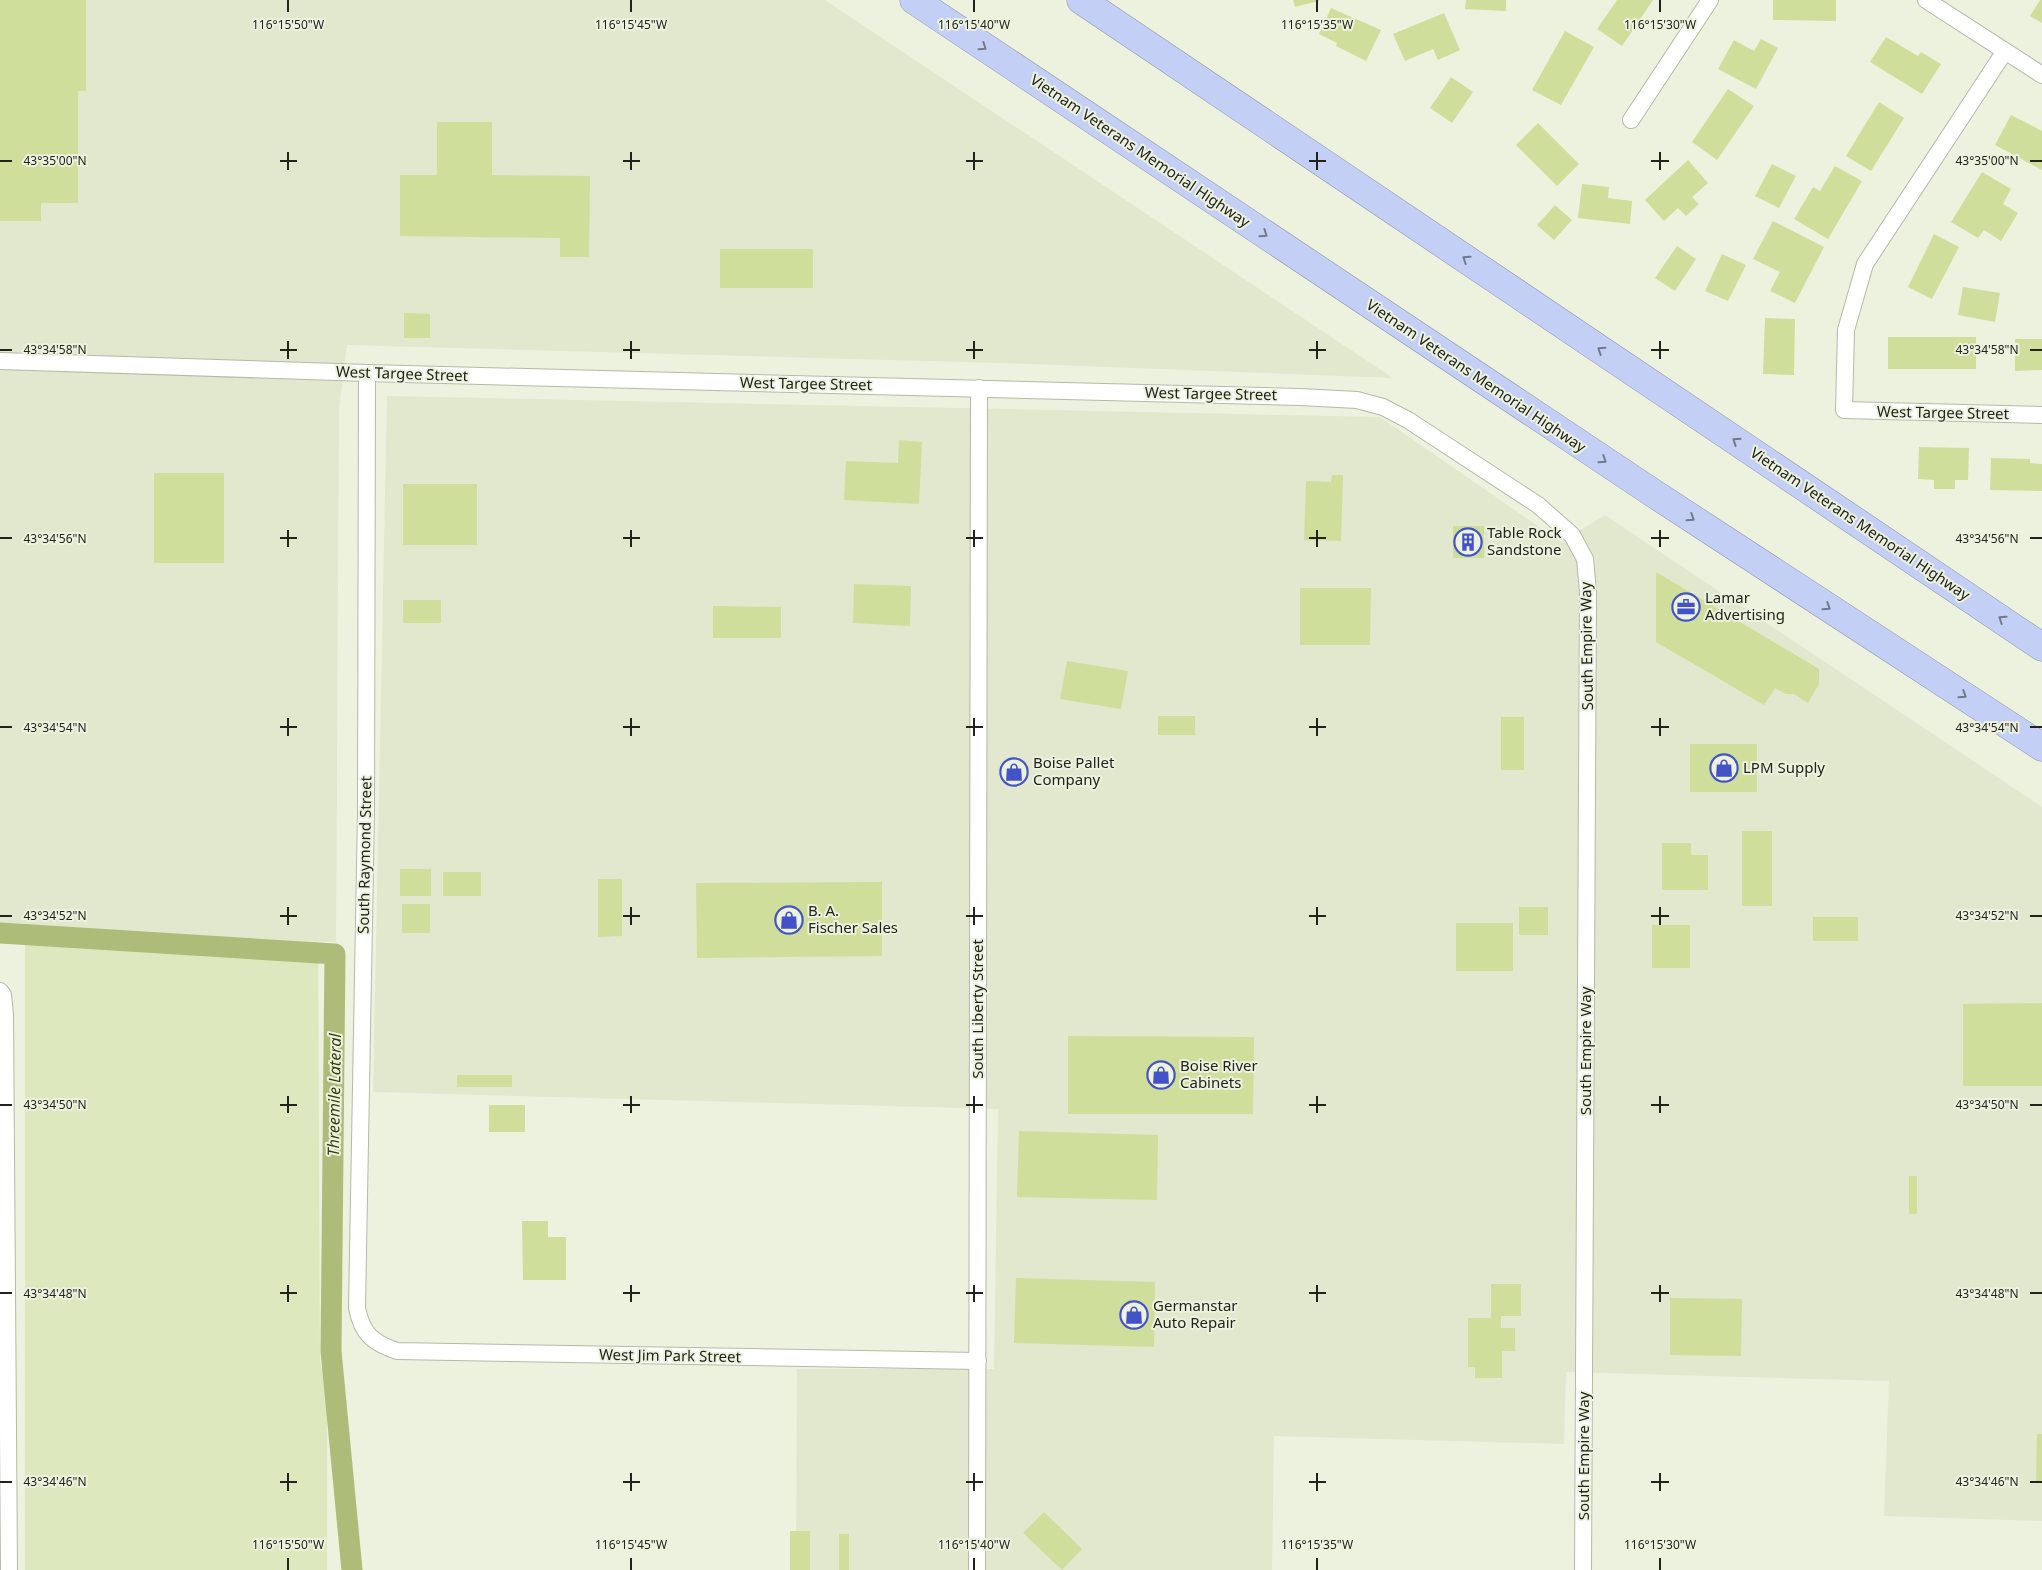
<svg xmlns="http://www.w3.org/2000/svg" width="2042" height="1570" font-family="'Noto Sans',sans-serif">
<rect width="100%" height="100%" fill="#edf2df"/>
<path fill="#e1e8ce" d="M 0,0 L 825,0 L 1393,378 L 1001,363 L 347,345 L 339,410 L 336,942 L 0,935 Z
M 387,396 L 1380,417 L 1561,542 L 1605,515 L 2042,807 L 2042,1521 L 1884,1516 L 1889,1381 L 1566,1372 L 1564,1444 L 1274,1436 L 1272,1570 L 796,1570 L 797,1369 L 994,1369 L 998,1109 L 373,1092 Z"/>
<path fill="#dee8be" d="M 25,935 L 318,942 L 320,1361 L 327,1389 L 327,1570 L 25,1570 Z"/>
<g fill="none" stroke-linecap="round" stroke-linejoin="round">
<path stroke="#aebc7a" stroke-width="21" d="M 0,933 L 335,954 L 331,1351 L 352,1570"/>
</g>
<path fill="#cfde9b" d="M 0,0 L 86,0 L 86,91 L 78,91 L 78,203 L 41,203 L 41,221 L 0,221 Z
M 1293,0 L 1319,0 L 1319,1 L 1295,7 Z
M 1466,0 L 1506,0 L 1506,11 L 1465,9 Z
M 1617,0 L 1653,0 L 1622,46 L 1597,29 Z
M 1773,0 L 1836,0 L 1836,21 L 1773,20 Z
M 2040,0 L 2042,0 L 2042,23 L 2030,16 Z
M 1331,8 L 1381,30 L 1366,61 L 1336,46 L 1337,43 L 1319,34 Z
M 1444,13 L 1460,50 L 1438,60 L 1433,49 L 1405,61 L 1393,34 Z
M 1565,31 L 1594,47 L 1561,105 L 1532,90 Z
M 1886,37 L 1918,56 L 1921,52 L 1941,64 L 1922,94 L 1870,62 Z
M 1761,39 L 1778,48 L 1756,89 L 1718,69 L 1734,40 L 1754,51 Z
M 1451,77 L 1473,92 L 1452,123 L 1430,108 Z
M 1728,89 L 1754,106 L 1717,160 L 1692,142 Z
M 1879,102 L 1904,118 L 1871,171 L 1846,156 Z
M 2011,115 L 2042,131 L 2042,170 L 1995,145 Z
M 437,122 L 492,122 L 492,175 L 590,176 L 589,257 L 560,257 L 560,238 L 400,236 L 400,175 L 437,175 Z
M 1538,123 L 1579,164 L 1557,186 L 1516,145 Z
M 1688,160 L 1708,183 L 1692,197 L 1699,204 L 1686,216 L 1678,208 L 1664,221 L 1645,200 Z
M 1772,164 L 1796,176 L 1779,208 L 1755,196 Z
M 1835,166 L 1862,181 L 1828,239 L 1794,219 L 1813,187 L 1820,191 Z
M 1982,172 L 2011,189 L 2003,204 L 2018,213 L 2001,241 L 1984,230 L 1978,238 L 1951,222 Z
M 1582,184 L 1609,187 L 1608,198 L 1632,201 L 1630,224 L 1578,218 Z
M 1555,205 L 1572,220 L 1554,240 L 1537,225 Z
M 1773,221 L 1824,247 L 1795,303 L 1770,291 L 1780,272 L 1753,259 Z
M 1934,234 L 1959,247 L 1932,299 L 1908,287 Z
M 1677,246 L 1696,259 L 1675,291 L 1655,278 Z
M 720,249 L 813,249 L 813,288 L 720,288 Z
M 1722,254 L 1746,265 L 1728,301 L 1705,291 Z
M 1963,287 L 2000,293 L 1995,322 L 1958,315 Z
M 404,313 L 430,314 L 430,338 L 404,338 Z
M 1765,318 L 1795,319 L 1794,375 L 1763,374 Z
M 1888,337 L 1976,337 L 1976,369 L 1888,369 Z
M 2015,339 L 2042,339 L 2042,370 L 2015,371 Z
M 899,440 L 922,442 L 919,504 L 844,500 L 846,461 L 898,463 Z
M 1919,447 L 1969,448 L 1968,480 L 1955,480 L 1955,489 L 1934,489 L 1934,480 L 1918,479 Z
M 1991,458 L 2030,459 L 2030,463 L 2042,464 L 2042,491 L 1990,490 Z
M 154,473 L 224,473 L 224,563 L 154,563 Z
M 1332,475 L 1343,475 L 1341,541 L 1304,540 L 1306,481 L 1331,482 Z
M 403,484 L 477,484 L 477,545 L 403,545 Z
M 1453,526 L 1484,526 L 1484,558 L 1453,558 Z
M 1656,572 L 1819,669 L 1819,684 L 1808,703 L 1794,694 L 1786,694 L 1775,688 L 1764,705 L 1656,642 Z
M 854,584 L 911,586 L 910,626 L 853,623 Z
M 1300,588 L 1371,588 L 1370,645 L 1300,645 Z
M 403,600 L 441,600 L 441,623 L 403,623 Z
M 713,606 L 781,607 L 781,638 L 713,638 Z
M 1067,661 L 1128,671 L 1121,709 L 1060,699 Z
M 1158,716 L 1195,716 L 1195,735 L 1158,735 Z
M 1501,717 L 1524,717 L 1524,770 L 1501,770 Z
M 1690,744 L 1757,744 L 1757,792 L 1690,792 Z
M 1742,831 L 1772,831 L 1772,906 L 1742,906 Z
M 1662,843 L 1691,843 L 1691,855 L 1708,855 L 1708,890 L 1662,890 Z
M 400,869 L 431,869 L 431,896 L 400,896 Z
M 443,872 L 481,872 L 481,896 L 443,896 Z
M 598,879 L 622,879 L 622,936 L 598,937 Z
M 882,882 L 882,956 L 697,958 L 696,883 Z
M 402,904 L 430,904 L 430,933 L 402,933 Z
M 1519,907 L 1548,907 L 1548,935 L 1519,935 Z
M 1813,917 L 1858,917 L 1858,941 L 1813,941 Z
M 1456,923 L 1513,923 L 1513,971 L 1456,971 Z
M 1652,925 L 1690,925 L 1690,968 L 1652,968 Z
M 2042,1003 L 2042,1086 L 1963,1086 L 1963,1004 Z
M 1068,1036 L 1254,1037 L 1253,1114 L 1068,1114 Z
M 457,1075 L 512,1075 L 512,1087 L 457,1087 Z
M 489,1105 L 525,1105 L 525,1132 L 489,1132 Z
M 1019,1131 L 1158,1135 L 1157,1200 L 1017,1197 Z
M 1909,1176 L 1917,1176 L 1917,1214 L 1909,1214 Z
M 522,1221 L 548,1221 L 548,1237 L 566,1237 L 566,1280 L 523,1280 Z
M 1016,1278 L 1155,1282 L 1154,1347 L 1014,1343 Z
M 1491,1284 L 1521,1284 L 1521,1316 L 1501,1316 L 1501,1328 L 1515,1328 L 1515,1351 L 1502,1351 L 1502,1378 L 1475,1378 L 1475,1367 L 1468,1367 L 1468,1318 L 1491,1318 Z
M 1670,1298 L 1742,1299 L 1741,1356 L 1670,1355 Z
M 2037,1434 L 2042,1434 L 2042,1481 L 2036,1481 Z
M 1044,1512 L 1082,1549 L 1062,1570 L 1023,1533 Z
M 790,1531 L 810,1531 L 810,1570 L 790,1570 Z
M 839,1534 L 849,1534 L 849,1570 L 839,1570 Z"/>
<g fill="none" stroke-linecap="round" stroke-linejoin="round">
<g stroke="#b5b9a7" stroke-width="18">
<path id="minor" d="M 1926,0 L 2042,75
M 2005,51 L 1865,264 L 1846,330 L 1844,410 L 2042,415
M 1631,120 L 1710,0
M 0,361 L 367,373 L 1300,397 L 1357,400 L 1383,407 L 1408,420 L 1538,505 L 1572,535 L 1585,559 L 1588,592 L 1583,1570
M 367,373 L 366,811 L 357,1308 C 362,1334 373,1343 397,1351 L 978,1361
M 0,991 L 3,995 L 5,1014 L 9,1570
M 977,1570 L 979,388"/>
</g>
<g stroke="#8b93a9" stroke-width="29">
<path id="motorway" d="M 914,0 L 1650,491 L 2042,747
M 1081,0 L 2042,647"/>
</g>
<use href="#minor" stroke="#fff" stroke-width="16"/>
<use href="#motorway" stroke="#c4cff5" stroke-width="28"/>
</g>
<defs><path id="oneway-chevron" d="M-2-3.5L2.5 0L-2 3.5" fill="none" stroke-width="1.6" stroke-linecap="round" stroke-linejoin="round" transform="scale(1.25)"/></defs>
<g stroke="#727988">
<use href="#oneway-chevron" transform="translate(983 47) rotate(34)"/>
<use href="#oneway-chevron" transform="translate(1264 234) rotate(34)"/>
<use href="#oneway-chevron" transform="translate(1466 259) rotate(-146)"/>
<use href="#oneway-chevron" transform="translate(1601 350) rotate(-146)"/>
<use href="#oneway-chevron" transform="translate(1736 441) rotate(-146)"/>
<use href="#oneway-chevron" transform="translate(1603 460) rotate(34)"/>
<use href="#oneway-chevron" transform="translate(1691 518) rotate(33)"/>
<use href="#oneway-chevron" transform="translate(1827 607) rotate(33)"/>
<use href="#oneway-chevron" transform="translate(2002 619) rotate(-146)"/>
<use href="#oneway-chevron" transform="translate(1963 695) rotate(33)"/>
</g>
<path fill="none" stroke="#21231c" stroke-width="2" d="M 288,0 L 288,12M 631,0 L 631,12M 974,0 L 974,12M 1317,0 L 1317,12M 1660,0 L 1660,12M 288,152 L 288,170M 631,152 L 631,170M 974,152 L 974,170M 1317,152 L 1317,170M 1660,152 L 1660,170M 0,161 L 12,161M 280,161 L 297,161M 623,161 L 640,161M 966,161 L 983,161M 1309,161 L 1326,161M 1651,161 L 1669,161M 2030,161 L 2042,161M 288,341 L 288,359M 631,341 L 631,359M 974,341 L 974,359M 1317,341 L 1317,359M 1660,341 L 1660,359M 0,350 L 12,350M 280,350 L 297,350M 623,350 L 640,350M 966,350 L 983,350M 1309,350 L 1326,350M 1651,350 L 1669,350M 2030,350 L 2042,350M 288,530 L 288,547M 631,530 L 631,547M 974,530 L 974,547M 1317,530 L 1317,547M 1660,530 L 1660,547M 0,538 L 12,538M 280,538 L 297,538M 623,538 L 640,538M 966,538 L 983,538M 1309,538 L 1326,538M 1651,538 L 1669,538M 2030,538 L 2042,538M 288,718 L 288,736M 631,718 L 631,736M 974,718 L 974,736M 1317,718 L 1317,736M 1660,718 L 1660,736M 0,727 L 12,727M 280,727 L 297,727M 623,727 L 640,727M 966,727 L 983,727M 1309,727 L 1326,727M 1651,727 L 1669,727M 2030,727 L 2042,727M 288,907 L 288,925M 631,907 L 631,925M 974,907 L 974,925M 1317,907 L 1317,925M 1660,907 L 1660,925M 0,916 L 12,916M 280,916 L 297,916M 623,916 L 640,916M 966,916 L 983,916M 1309,916 L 1326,916M 1651,916 L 1669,916M 2030,916 L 2042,916M 288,1096 L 288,1113M 631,1096 L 631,1113M 974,1096 L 974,1113M 1317,1096 L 1317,1113M 1660,1096 L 1660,1113M 0,1105 L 12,1105M 280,1105 L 297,1105M 623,1105 L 640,1105M 966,1105 L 983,1105M 1309,1105 L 1326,1105M 1651,1105 L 1669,1105M 2030,1105 L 2042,1105M 288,1285 L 288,1302M 631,1285 L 631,1302M 974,1285 L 974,1302M 1317,1285 L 1317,1302M 1660,1285 L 1660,1302M 0,1293 L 12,1293M 280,1293 L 297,1293M 623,1293 L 640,1293M 966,1293 L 983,1293M 1309,1293 L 1326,1293M 1651,1293 L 1669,1293M 2030,1293 L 2042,1293M 288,1473 L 288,1491M 631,1473 L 631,1491M 974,1473 L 974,1491M 1317,1473 L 1317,1491M 1660,1473 L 1660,1491M 0,1482 L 12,1482M 280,1482 L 297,1482M 623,1482 L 640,1482M 966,1482 L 983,1482M 1309,1482 L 1326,1482M 1651,1482 L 1669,1482M 2030,1482 L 2042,1482M 288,1558 L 288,1570M 631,1558 L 631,1570M 974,1558 L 974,1570M 1317,1558 L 1317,1570M 1660,1558 L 1660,1570"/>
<defs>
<g id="building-ring" transform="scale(1.4375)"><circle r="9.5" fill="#edf2df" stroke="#4352c6" stroke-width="1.5"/><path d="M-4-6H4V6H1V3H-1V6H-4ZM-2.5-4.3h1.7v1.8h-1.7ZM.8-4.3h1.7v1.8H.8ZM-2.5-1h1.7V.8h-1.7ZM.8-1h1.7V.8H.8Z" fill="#4352c6"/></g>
<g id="office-ring" transform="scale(1.4375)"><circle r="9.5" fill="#edf2df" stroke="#4352c6" stroke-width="1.5"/><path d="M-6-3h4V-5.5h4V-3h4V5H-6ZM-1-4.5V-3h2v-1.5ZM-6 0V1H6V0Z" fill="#4352c6"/></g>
<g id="shop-ring" transform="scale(1.4375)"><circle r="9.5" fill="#edf2df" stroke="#4352c6" stroke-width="1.5"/><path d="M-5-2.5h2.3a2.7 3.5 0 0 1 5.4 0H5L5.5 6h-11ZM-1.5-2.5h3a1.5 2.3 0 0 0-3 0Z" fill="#4352c6"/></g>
</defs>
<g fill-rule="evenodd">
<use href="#building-ring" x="1468" y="542"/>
<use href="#office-ring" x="1686" y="607"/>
<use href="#shop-ring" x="1724" y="768"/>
<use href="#shop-ring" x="1014" y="772"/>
<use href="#shop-ring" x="789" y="920"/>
<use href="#shop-ring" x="1161" y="1075"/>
<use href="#shop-ring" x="1134" y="1315"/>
</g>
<g text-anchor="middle" stroke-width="4" stroke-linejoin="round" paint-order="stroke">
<g font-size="15" fill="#21231c" stroke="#edf2df">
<text transform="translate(1140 151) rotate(34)" y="5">Vietnam Veterans Memorial Highway</text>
<text transform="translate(402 374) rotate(2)" y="5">West Targee Street</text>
<text transform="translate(1476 376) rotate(34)" y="5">Vietnam Veterans Memorial Highway</text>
<text transform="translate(806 384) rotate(1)" y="5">West Targee Street</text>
<text transform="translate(1211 394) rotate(1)" y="5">West Targee Street</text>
<text transform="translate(1943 413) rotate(1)" y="5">West Targee Street</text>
<text transform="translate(1860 524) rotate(34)" y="5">Vietnam Veterans Memorial Highway</text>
<text transform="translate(1587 646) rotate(-91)" y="5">South Empire Way</text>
<text transform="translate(365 855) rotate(-89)" y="5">South Raymond Street</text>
<text transform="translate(978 1009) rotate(-90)" y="5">South Liberty Street</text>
<text transform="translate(1586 1051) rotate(-90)" y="5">South Empire Way</text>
<text transform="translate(670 1356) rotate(1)" y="5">West Jim Park Street</text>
<text transform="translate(1584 1456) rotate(-90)" y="5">South Empire Way</text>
</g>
<g font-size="15" fill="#21231c" stroke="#edf2df" text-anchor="start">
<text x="1487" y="538">Table Rock<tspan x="1487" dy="17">Sandstone</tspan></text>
<text x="1705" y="603">Lamar<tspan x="1705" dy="17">Advertising</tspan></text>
<text x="1033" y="768">Boise Pallet<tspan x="1033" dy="17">Company</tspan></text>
<text x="1743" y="773">LPM Supply</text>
<text x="808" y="916">B. A.<tspan x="808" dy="17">Fischer Sales</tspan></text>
<text x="1180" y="1071">Boise River<tspan x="1180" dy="17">Cabinets</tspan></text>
<text x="1153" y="1311">Germanstar<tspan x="1153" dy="17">Auto Repair</tspan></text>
</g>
<g font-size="16" font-style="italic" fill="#333b08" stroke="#edf2df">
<text transform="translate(334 1095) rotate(-89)" y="6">Threemile Lateral</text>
</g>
</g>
<g font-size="12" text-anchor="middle" fill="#21231c" stroke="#edf2df" stroke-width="4" stroke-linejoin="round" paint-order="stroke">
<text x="288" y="29">116°15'50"W</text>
<text x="631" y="29">116°15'45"W</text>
<text x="974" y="29">116°15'40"W</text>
<text x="1317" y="29">116°15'35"W</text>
<text x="1660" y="29">116°15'30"W</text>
<text x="55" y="165">43°35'00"N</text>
<text x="1987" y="165">43°35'00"N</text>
<text x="55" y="354">43°34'58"N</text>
<text x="1987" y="354">43°34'58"N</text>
<text x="55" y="543">43°34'56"N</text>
<text x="1987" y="543">43°34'56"N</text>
<text x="55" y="732">43°34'54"N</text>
<text x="1987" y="732">43°34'54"N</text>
<text x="55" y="920">43°34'52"N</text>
<text x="1987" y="920">43°34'52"N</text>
<text x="55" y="1109">43°34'50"N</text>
<text x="1987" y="1109">43°34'50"N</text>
<text x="55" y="1298">43°34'48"N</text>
<text x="1987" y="1298">43°34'48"N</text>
<text x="55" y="1486">43°34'46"N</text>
<text x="1987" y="1486">43°34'46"N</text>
<text x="288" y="1549">116°15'50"W</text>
<text x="631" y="1549">116°15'45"W</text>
<text x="974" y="1549">116°15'40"W</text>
<text x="1317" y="1549">116°15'35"W</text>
<text x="1660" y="1549">116°15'30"W</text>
</g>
</svg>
